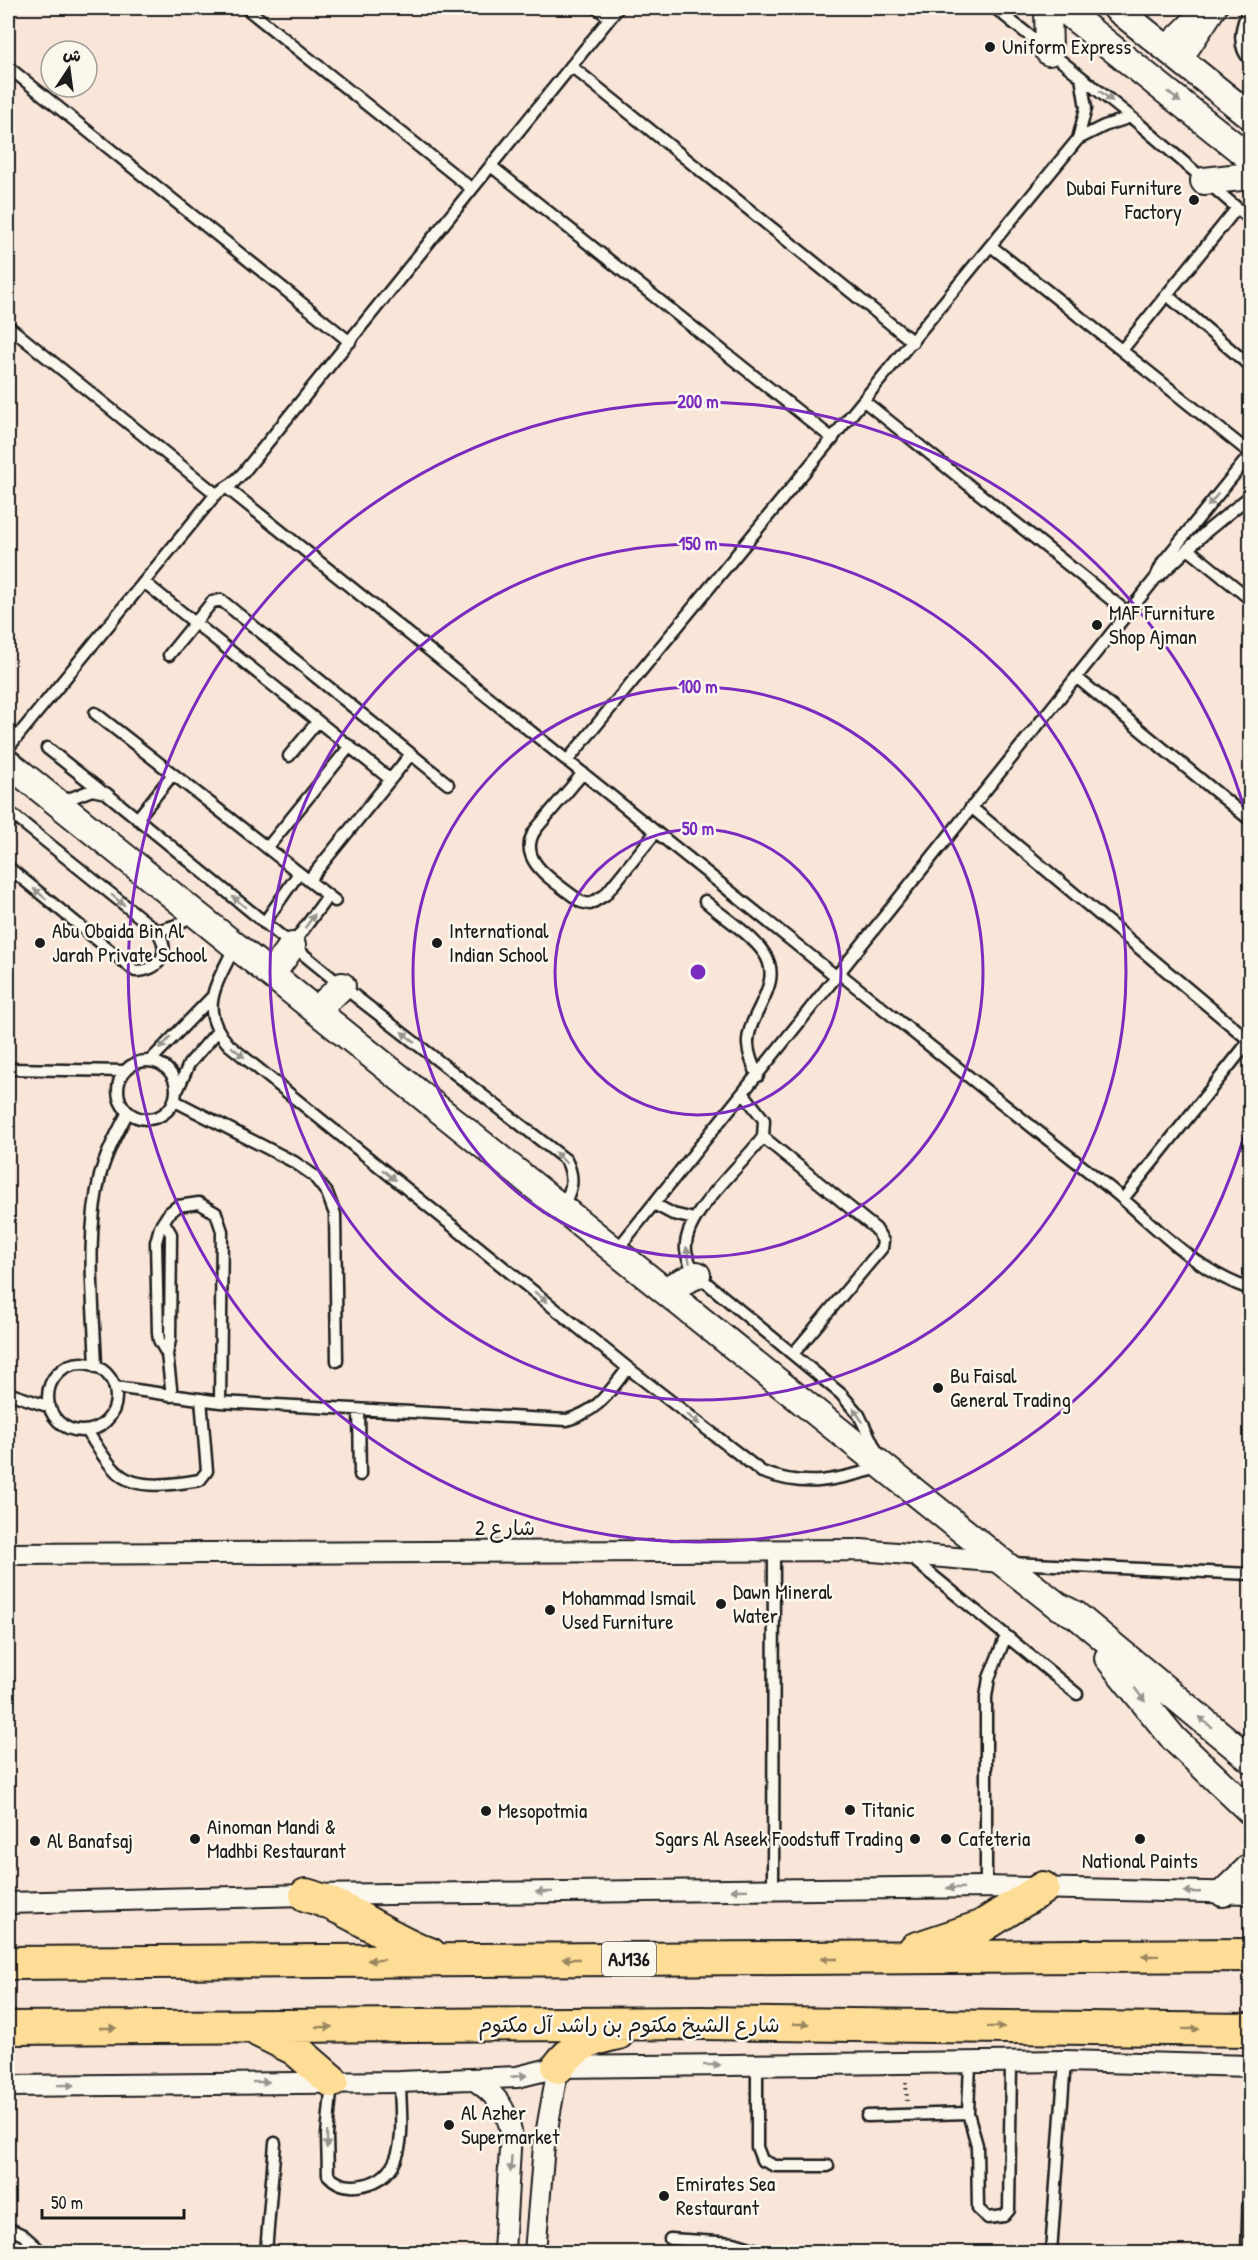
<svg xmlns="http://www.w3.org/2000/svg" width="1258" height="2260" font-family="'Patrick Hand','Playpen Sans Arabic',sans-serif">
<rect width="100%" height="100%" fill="#fae6d9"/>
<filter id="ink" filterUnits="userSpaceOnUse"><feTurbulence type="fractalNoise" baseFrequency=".0167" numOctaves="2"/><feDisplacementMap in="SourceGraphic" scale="12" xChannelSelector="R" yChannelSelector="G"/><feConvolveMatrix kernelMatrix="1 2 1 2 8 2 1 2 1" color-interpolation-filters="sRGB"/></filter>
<g filter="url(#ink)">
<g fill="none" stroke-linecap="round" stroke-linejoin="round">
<g stroke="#1c1c1c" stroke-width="15">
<path id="service" d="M 246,8 L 472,189
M 597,8 L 610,18
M 995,8 L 1131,117 L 1250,219
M 1250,8 C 1241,24 1236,46 1250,60
M 571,66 L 913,342
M 8,67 L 350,342
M 1078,139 L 1104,126 L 1131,117
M 491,166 L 833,439
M 991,246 L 1250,453
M 1167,295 L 1250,366
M 8,326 L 216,494
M 1122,350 L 1237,208
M 864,401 L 1128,613
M 227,488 L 837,977
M 1188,549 L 1250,599
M 1158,577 L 1207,531 L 1250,496
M 144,582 L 390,779
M 169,655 L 212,602 L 221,600 L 448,784
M 1076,677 L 1250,820
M 95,713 L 335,901
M 8,748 L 216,494 L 233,483 L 243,473 L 618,8
M 47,748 L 100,790
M 289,756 L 318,721
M 567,761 L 1078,139 L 1086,108 L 1081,77
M 583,773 L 536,829 C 513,861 558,883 581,902 L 590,904 L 605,895 L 656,832
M 58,803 L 92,790 L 106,793 L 342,986 L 566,1160 C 576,1179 571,1191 562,1209
M 971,807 L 1250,1041
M 8,811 L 157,931 C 172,952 160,971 135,971 L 8,867
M 137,819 L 173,774
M 267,848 L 350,746
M 309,880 L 411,754
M 705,901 C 723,917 750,933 764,953 C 786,985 746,1014 748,1045 C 749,1057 753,1066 758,1076
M 264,923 L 299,873
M 157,931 L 177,925 L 194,914
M 292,945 L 328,896
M 235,946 C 217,984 196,1009 229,1045 L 628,1368 L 762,1472 C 809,1489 833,1480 880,1468
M 840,974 C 930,1046 1020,1118 1111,1189 C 1155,1225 1195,1271 1250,1289
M118 1090a29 29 0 1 1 58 0a29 29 0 1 1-58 0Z
M 150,1061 L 211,998
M 8,1069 L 125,1071
M 178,1089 L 189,1064 L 217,1032
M 744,1094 L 764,1120 L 763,1137 C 743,1165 682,1215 686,1250 C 687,1260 692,1267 697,1275 L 841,1394 L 859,1415 L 878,1454
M 175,1101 L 294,1162 L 313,1175 L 327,1193 L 335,1214 L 337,1361
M 763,1137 L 876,1229 L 883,1241 L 882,1248 L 793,1354
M 1123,1199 L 1250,1040
M 654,1204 L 673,1214 L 694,1219
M 164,1222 L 171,1234 L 170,1340 L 167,1354 L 172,1396
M 615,1252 L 1155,579 L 1163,562 L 1250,455
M 167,1354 L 159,1340 L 158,1333 L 156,1242 L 160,1227 L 169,1213 L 178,1206 L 199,1203 L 216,1213 L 222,1231 L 220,1402
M48 1397a34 34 0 1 1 68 0a34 34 0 1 1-68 0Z
M 96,1367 C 94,1305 85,1237 100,1176 C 106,1153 117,1133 128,1112
M 115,1387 L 220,1402 L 567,1420 C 600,1410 608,1393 628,1368
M 8,1393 L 50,1407
M 359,1410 L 360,1475
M 87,1431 C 96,1444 105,1462 118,1473 C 137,1491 176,1484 200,1480 L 207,1471 L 201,1399
M 909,1556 L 1077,1694
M 1011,1563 L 1250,1574
M 986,1887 L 986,1697 L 989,1678 L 1006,1636
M 773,1890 L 774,1551
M 970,2063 L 968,2113 L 977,2145 L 978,2209 L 988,2218 L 1004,2216 L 1009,2210 L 1011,2064
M 757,2064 L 757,2147 L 762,2160 L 775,2166 L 828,2166
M 332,2082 L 327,2135 L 328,2175 C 337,2185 349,2188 363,2185 C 412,2176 400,2119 400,2082
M 867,2116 L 968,2113
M 8,2228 L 23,2235 L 42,2252
M 670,2239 L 734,2243 L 763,2252
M 266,2252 L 275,2143
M 1051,2252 L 1065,2061
M 1247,2252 L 1250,2155"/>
</g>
<g stroke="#1c1c1c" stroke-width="24">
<path id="minor" d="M 1165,47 L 1205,8
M 1181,61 L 1216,8
M 8,1554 L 861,1550 L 1002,1562
M 8,1903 L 306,1895 L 986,1887 L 1250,1893
M 473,2079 C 495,2094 506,2106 511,2132 L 504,2252
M 8,2086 L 400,2082 L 517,2077 L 558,2067 L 1065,2061 L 1250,2066
M 535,2252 L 544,2146 L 558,2067"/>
</g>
<g stroke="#1c1c1c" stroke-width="30">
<path id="tertiary" d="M 1048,8 L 1049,52
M 1062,8 L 1250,158
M 1116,8 L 1250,116
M 1204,181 L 1250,176
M 8,763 C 339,1029 671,1296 1002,1562 L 1058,1606 L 1076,1615 L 1250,1759
M 272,974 L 292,946
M 318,1009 L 342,986
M 664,1290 L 697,1275
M 1108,1658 L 1174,1739 L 1250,1811
M 1223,1893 L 1250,1867"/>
</g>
<g stroke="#1c1c1c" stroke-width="36">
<path id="primary" d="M 306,1895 C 350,1907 386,1938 430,1954
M 915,1949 L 981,1927 L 1043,1888
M 8,1963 L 1250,1955
M 8,2028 L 701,2023 L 1250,2030
M 259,2031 L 295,2049 L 332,2081
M 558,2067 C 574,2045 593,2038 618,2033"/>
</g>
<path stroke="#1c1c1c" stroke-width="4" stroke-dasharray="1.5 4.5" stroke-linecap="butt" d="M 906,2082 L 907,2101"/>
<use href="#service" stroke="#fbf7ec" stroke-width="10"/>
<use href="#minor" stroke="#fbf7ec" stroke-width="20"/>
<use href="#tertiary" stroke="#fbf7ec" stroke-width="26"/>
<use href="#primary" stroke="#fedd96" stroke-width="32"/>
</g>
<defs><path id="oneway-solid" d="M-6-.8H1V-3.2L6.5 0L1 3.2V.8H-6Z" transform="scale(1.5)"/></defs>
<g fill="#97948e">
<use href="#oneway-solid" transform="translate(1106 96) rotate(38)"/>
<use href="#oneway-solid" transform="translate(1174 97) rotate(39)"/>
<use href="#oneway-solid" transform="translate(1213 500) rotate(129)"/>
<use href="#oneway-solid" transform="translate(40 894) rotate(-140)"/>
<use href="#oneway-solid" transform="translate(118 900) rotate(39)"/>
<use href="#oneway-solid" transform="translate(239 902) rotate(-141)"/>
<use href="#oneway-solid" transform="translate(310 921) rotate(-54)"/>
<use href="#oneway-solid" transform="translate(408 1037) rotate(-142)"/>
<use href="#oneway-solid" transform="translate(165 1043) rotate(131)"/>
<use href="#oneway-solid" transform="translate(238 1052) rotate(39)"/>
<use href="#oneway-solid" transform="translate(561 1158) rotate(-136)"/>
<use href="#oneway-solid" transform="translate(389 1175) rotate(39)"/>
<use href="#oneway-solid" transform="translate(688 1255) rotate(-102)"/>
<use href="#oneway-solid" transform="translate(541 1297) rotate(39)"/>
<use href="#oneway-solid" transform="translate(858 1415) rotate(-124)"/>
<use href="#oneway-solid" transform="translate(693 1419) rotate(39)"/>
<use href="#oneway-solid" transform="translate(1140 1695) rotate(53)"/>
<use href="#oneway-solid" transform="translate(1205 1722) rotate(-141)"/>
<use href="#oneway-solid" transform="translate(955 1888) rotate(179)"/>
<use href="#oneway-solid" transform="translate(739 1890) rotate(179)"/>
<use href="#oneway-solid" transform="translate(544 1892) rotate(179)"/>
<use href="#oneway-solid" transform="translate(1192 1892) rotate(-178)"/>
<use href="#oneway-solid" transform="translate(712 2065) rotate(-1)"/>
<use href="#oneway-solid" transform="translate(519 2076) rotate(-6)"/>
<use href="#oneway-solid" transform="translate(261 2082) rotate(-1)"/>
<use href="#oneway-solid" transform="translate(66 2085) rotate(-1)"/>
<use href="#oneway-solid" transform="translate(327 2140) rotate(91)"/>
<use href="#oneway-solid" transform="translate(511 2164) rotate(94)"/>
</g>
<g fill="#98865f">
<use href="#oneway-solid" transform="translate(1150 1956) rotate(179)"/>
<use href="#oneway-solid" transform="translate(571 1959) rotate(-180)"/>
<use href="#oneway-solid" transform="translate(829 1959) rotate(-180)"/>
<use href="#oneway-solid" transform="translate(376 1960) rotate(179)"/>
<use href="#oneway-solid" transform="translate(801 2024) rotate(1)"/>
<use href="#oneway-solid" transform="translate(324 2027) rotate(-1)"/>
<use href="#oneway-solid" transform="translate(996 2027) rotate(1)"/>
<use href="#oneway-solid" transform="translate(108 2028)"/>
<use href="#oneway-solid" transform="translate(1191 2029) rotate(1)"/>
</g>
</g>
<g fill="none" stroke="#7b2cbf" stroke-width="3">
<circle cx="698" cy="972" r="143"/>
<circle cx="698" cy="972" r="285"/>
<circle cx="698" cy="972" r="428"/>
<path d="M1250 1115A570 570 0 1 1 1250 829"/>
</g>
<g fill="#1c1c1c" stroke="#fbf7ec" stroke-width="2">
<circle cx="990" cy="47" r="6"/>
<circle cx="1194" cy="200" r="6"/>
<circle cx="1097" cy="625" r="6"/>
<circle cx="40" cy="943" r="6"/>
<circle cx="437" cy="943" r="6"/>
<circle cx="938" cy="1388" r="6"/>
<circle cx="721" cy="1604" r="6"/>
<circle cx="550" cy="1610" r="6"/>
<circle cx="850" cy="1810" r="6"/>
<circle cx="486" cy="1811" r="6"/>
<circle cx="195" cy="1839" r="6"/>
<circle cx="915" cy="1839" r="6"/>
<circle cx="946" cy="1839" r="6"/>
<circle cx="1140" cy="1839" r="6"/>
<circle cx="35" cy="1841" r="6"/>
<circle cx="449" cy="2125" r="6"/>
<circle cx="664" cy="2196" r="6"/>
</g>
<g text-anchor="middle" stroke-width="5" stroke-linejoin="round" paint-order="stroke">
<rect fill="#fbf7ec" stroke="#5f5e5a" stroke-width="1.5" x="602" y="1942" width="54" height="34" rx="4.5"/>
<g font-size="20" font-weight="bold" fill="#1c1c1c">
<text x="629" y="1966">AJ136</text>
</g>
<g font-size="21" fill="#1c1c1c" stroke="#fbf7ec" text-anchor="start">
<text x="1002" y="54">Uniform Express</text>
<text x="1182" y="195" text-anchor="end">Dubai Furniture<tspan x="1182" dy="24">Factory</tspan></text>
<text x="1109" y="620">MAF Furniture<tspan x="1109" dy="24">Shop Ajman</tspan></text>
<text x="52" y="938">Abu Obaida Bin Al<tspan x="52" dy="24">Jarah Private School</tspan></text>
<text x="449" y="938">International<tspan x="449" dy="24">Indian School</tspan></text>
<text x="950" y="1383">Bu Faisal<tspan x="950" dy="24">General Trading</tspan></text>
<text x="733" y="1599">Dawn Mineral<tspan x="733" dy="24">Water</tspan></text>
<text x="562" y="1605">Mohammad Ismail<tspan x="562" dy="24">Used Furniture</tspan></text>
<text x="862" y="1817">Titanic</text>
<text x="498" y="1818">Mesopotmia</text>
<text x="207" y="1834">Ainoman Mandi &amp;<tspan x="207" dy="24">Madhbi Restaurant</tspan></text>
<text x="903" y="1846" text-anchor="end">Sgars Al Aseek Foodstuff Trading</text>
<text x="958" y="1846">Cafeteria</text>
<text x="47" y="1848">Al Banafsaj</text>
<text x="1140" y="1868" text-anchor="middle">National Paints</text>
<text x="461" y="2120">Al Azher<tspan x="461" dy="24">Supermarket</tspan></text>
<text x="676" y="2191">Emirates Sea<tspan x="676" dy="24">Restaurant</tspan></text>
</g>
<g font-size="21" fill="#1c1c1c" stroke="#fbf7ec">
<text x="505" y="1535">شارع 2</text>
<text x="629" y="2032">شارع الشيخ مكتوم بن راشد آل مكتوم</text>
</g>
</g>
<circle cx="698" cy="972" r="9" fill="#7b2cbf" stroke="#fbf7ec" stroke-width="3"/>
<g font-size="18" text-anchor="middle" font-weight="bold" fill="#7b2cbf" stroke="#fbf7ec" stroke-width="5" stroke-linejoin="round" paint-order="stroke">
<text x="698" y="408">200 m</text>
<text x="698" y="550">150 m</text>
<text x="698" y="693">100 m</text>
<text x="698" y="835">50 m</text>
</g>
<rect width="1258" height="2260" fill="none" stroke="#fbf7ec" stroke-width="30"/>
<rect x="15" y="15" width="1228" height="2230" fill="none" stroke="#1c1c1c" stroke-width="2" filter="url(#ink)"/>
<g transform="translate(69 69) rotate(13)"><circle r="28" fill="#fbf7ec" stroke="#a29f99" stroke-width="1.5"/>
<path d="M0-4.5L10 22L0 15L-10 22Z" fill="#1c1c1c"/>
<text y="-9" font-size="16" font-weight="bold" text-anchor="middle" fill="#1c1c1c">ش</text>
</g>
<path d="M42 2209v9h142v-9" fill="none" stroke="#1c1c1c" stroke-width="3"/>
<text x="51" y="2209" font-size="18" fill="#1c1c1c" stroke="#fbf7ec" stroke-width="4.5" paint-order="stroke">50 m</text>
</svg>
